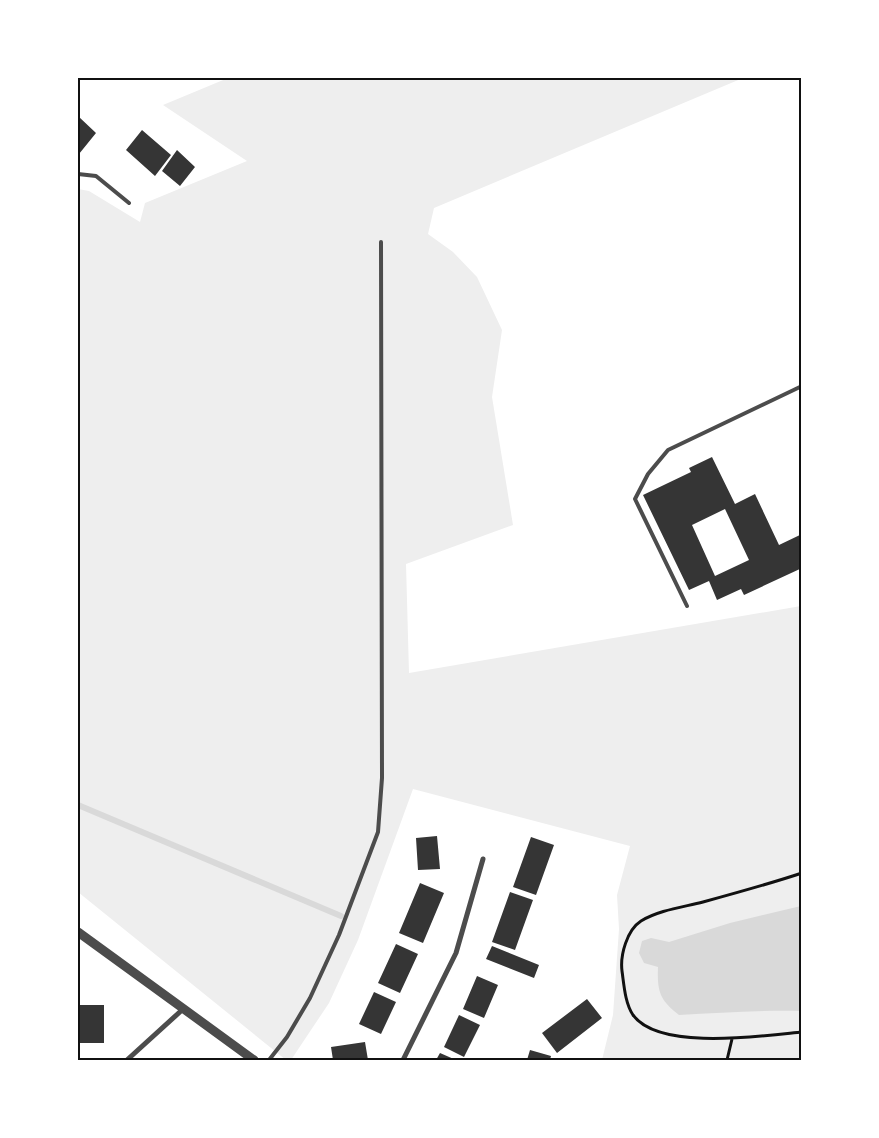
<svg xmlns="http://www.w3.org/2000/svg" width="879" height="1138" font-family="'DM Sans',sans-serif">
<rect width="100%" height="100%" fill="#fff"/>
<path fill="#eee" d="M 228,78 L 743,78 L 434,208 L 428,234 L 453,252 L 477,277 L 502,330 L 492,397 L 513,525 L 406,564 L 409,673 L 801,606 L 801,1060 L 602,1060 L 613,1015 L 619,929 L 617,895 L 630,846 L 413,789 L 358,940 L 329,1003 L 291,1060 L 286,1060 L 78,892 L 78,189 L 89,191 L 140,222 L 145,203 L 247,161 L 163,105 Z"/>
<path fill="#d9d9d9" d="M 801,906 L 801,1011 C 761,1010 720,1013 679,1015 C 660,1000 657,992 658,967 L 644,963 L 639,953 L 642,941 L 651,938 L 669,942 L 730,923 Z"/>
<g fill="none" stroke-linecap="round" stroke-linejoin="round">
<path stroke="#d9d9d9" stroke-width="6" d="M 78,805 L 341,916"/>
</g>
<path fill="#353535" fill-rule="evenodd" d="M 78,116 L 96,133 L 79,154 L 78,153 Z
M 142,130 L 171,155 L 155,176 L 126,150 Z
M 177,150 L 195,167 L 180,186 L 162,171 Z
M 712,457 L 735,504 L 755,494 L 779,545 L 802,534 L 802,568 L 744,595 L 741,589 L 717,600 L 709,581 L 689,590 L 643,495 L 691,472 L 689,468 ZM 725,509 L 749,560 L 715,576 L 692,525 Z
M 437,836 L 440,869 L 418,870 L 416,838 Z
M 531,837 L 554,845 L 536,895 L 513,887 Z
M 420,883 L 444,893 L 423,943 L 399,933 Z
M 510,892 L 533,900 L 515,950 L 492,942 Z
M 396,944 L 418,954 L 400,993 L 378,983 Z
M 492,946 L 539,965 L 534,978 L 486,959 Z
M 477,976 L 498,985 L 484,1018 L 463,1009 Z
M 374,992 L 396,1002 L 381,1034 L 359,1024 Z
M 587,999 L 602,1018 L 557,1053 L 542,1033 Z
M 79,1005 L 104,1005 L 104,1043 L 79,1043 Z
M 459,1015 L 480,1025 L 464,1057 L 444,1047 Z
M 365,1042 L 368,1060 L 333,1060 L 331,1047 Z
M 530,1050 L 551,1056 L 550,1060 L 527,1060 Z
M 440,1053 L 456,1060 L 436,1060 Z"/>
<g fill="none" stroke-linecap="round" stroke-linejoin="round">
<path stroke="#111" stroke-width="3" d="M 802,873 C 769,884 736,893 703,902 C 684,907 659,910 641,921 C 627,930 620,955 622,971 C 624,985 625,1003 633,1015 C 659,1051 762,1036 802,1032
M 727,1060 L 732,1039"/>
<path stroke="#4c4c4c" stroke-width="4" d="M 78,174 L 96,176 L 129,203
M 687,606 L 635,499 L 648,474 L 668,450 L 802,386
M 269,1060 L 287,1037 L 310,998 L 339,935 L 378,832 L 382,778 L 381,242"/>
<path stroke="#4c4c4c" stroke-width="5" d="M 127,1060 L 182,1010
M 403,1060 L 456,953 L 483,859"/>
<path stroke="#4c4c4c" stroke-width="9" d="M 78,932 L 254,1060"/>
</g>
<rect width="879" height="1138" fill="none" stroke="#ffffff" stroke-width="158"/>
<rect x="79" y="79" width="721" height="980" fill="none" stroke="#111" stroke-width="2"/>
</svg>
